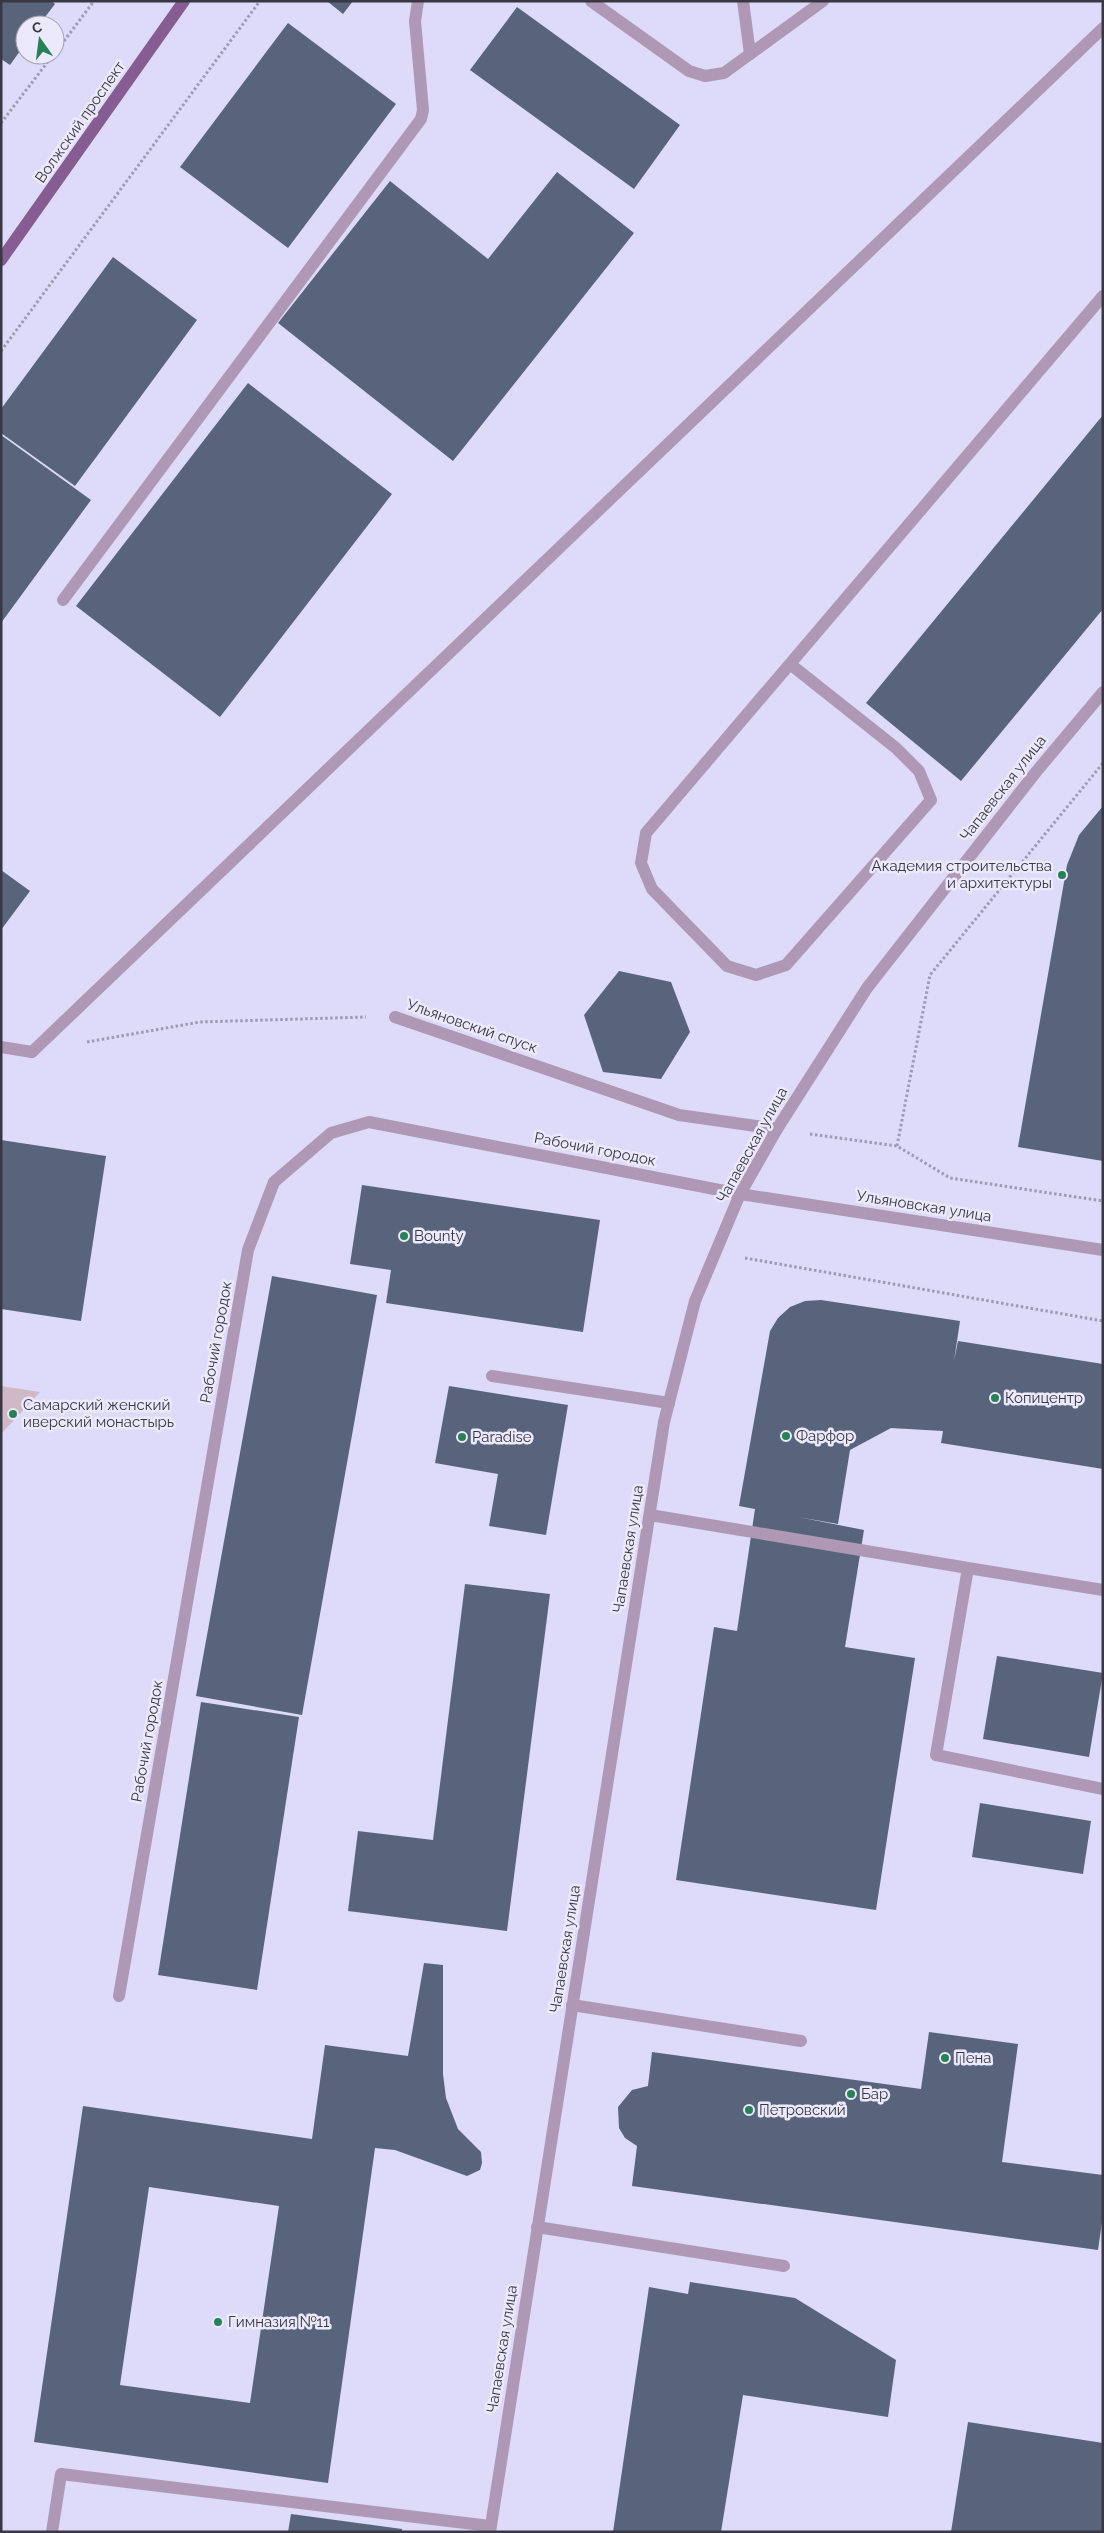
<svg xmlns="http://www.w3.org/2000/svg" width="1104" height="2533" font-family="Raleway,sans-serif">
<rect width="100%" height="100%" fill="#dedaf9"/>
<path fill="#d0b9c6" d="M 1,1386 L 40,1392 L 1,1434 Z"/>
<path fill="#58647c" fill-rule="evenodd" d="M 1,1 L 52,1 L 55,4 L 39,25 L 25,25 L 25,44 L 10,65 L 1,59 Z
M 327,1 L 353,1 L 343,14 Z
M 517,7 L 680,125 L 634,189 L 470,70 Z
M 288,23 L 396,104 L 288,248 L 180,167 Z
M 557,172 L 634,233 L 453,461 L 278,323 L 390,181 L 488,259 Z
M 113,257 L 197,320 L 75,486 L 1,433 L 1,409 Z
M 248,383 L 392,494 L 220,717 L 76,606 Z
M 1103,415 L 1103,609 L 961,781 L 866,703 Z
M 1,435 L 91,500 L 1,623 Z
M 1103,806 L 1103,1161 L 1018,1147 L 1067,865 L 1079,835 Z
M 1,870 L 30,891 L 1,930 Z
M 619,971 L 671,982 L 690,1032 L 661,1079 L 603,1072 L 584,1015 Z
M 1,1140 L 106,1156 L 81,1321 L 1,1309 Z
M 362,1185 L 600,1220 L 583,1332 L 386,1303 L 391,1270 L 350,1264 Z
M 272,1276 L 377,1295 L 302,1715 L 196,1696 Z
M 821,1300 L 960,1321 L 954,1361 L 958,1341 L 1103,1364 L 1103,1469 L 941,1443 L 943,1431 L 891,1428 L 850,1450 L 838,1524 L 798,1517 L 864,1530 L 845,1647 L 915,1658 L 876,1910 L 676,1880 L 714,1627 L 737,1631 L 755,1509 L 739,1506 L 770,1331 L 778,1318 L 790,1307 L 805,1301 Z
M 449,1386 L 568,1405 L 546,1535 L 489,1526 L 498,1474 L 435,1463 Z
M 465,1584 L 550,1594 L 507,1931 L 348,1911 L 358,1831 L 433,1840 Z
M 997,1656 L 1103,1673 L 1089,1757 L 983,1739 Z
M 201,1702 L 299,1717 L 257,1990 L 158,1975 Z
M 980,1803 L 1091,1821 L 1083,1874 L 972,1857 Z
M 424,1963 L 443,1965 L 443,2074 L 446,2098 L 458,2129 L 481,2152 L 482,2163 L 480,2170 L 467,2176 L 395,2150 L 375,2148 L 328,2483 L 34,2442 L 83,2106 L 312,2139 L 325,2045 L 408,2056 ZM 149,2187 L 279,2206 L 250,2403 L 120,2385 Z
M 929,2032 L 1018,2044 L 1002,2162 L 1103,2175 L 1103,2215 L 1098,2250 L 632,2186 L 637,2146 L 625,2138 L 619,2128 L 618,2107 L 632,2090 L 648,2086 L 652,2052 L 921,2089 Z
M 690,2282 L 795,2298 L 896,2360 L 888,2417 L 743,2395 L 721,2532 L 613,2532 L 649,2287 L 688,2294 Z
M 968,2422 L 1103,2443 L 1103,2532 L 951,2532 Z
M 291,2514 L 402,2529 L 402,2532 L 288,2532 Z"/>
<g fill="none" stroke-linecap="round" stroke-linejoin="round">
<path stroke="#9d9ab1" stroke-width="3" stroke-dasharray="2.5 2.5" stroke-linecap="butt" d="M 55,53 L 94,1
M 1,123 L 53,55
M 1,351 L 260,1
M 87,1042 L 200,1022 L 366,1017
M 810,1134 L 897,1146 L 950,1178 L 1103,1201
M 897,1146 L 930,975 L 1103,763
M 745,1258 L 1103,1321"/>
<path stroke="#af98b6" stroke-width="12" d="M 743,1 L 750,54
M 63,600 L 421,119 L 423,110 L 415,21 L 418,1
M 790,664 L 896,748 L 919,771 L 931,800 L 786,965 L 756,975 L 727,966 L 652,889 L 641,863 L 646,833 L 1103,296
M 32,1052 L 1103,28
M 492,1376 L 669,1403
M 650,1515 L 968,1568
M 1103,1590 L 968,1568 L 936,1755 L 1103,1789
M 572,2005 L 801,2041
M 537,2227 L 784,2266
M 52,2532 L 61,2474 L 490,2526"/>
<path stroke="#af98b6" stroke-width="12" d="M 395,1017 L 679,1115 L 777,1129"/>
<path stroke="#af98b6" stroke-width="12" d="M 591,1 L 689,71 L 705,76 L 724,73 L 823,1
M 1,1047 L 32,1052
M 119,1996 L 248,1250 L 274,1182 L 331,1133 L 369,1122 L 740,1194 L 1103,1250
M 490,2532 L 664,1422 L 695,1301 L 740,1194 L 777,1129 L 867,988 L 1036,772 L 1103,692"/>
<path stroke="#865d93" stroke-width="12" d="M 1,260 L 184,1"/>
</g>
<g fill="#278157" stroke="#ebe9fb" stroke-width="2">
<circle cx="1062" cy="875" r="5"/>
<circle cx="404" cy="1236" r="5"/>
<circle cx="995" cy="1398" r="5"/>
<circle cx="13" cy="1414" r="5"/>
<circle cx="786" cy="1436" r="5"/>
<circle cx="462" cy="1437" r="5"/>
<circle cx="945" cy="2058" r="5"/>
<circle cx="851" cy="2094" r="5"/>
<circle cx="749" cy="2110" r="5"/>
<circle cx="218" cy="2322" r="5"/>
</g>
<g text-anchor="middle" stroke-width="5" stroke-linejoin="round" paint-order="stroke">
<g font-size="15" fill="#383743" stroke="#ebe9fb">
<text transform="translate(80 122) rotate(-55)" y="5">Волжский проспект</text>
<text transform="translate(1003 788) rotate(-52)" y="5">Чапаевская улица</text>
<text transform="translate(472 1026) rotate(19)" y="5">Ульяновский спуск</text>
<text transform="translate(752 1145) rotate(-61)" y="5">Чапаевская улица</text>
<text transform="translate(595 1149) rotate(11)" y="5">Рабочий городок</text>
<text transform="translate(924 1206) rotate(9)" y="5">Ульяновская улица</text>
<text transform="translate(216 1342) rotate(-80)" y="5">Рабочий городок</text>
<text transform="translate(628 1549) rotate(-81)" y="5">Чапаевская улица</text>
<text transform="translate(147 1741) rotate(-80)" y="5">Рабочий городок</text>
<text transform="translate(565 1949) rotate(-81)" y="5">Чапаевская улица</text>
<text transform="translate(502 2349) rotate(-81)" y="5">Чапаевская улица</text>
</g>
<g font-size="15" fill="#383743" stroke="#ebe9fb" text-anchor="start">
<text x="1052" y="871" text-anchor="end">Академия строительства<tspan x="1052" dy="17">и архитектуры</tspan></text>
<text x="414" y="1241">Bounty</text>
<text x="1005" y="1403">Копицентр</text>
<text x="23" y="1410">Самарский женский<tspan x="23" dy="17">иверский монастырь</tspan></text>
<text x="796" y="1441">Фарфор</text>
<text x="472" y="1442">Paradise</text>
<text x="955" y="2063">Пена</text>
<text x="861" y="2099">Бар</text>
<text x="759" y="2115">Петровский</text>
<text x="228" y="2327">Гимназия №11</text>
</g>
</g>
<rect width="1104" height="2533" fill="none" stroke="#383743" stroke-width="5"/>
<g transform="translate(40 40) rotate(346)"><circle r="24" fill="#ebe9fb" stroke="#a3a2b1"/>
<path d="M0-4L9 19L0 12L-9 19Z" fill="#278157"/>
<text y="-8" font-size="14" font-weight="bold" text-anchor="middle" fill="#383743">С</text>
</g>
</svg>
